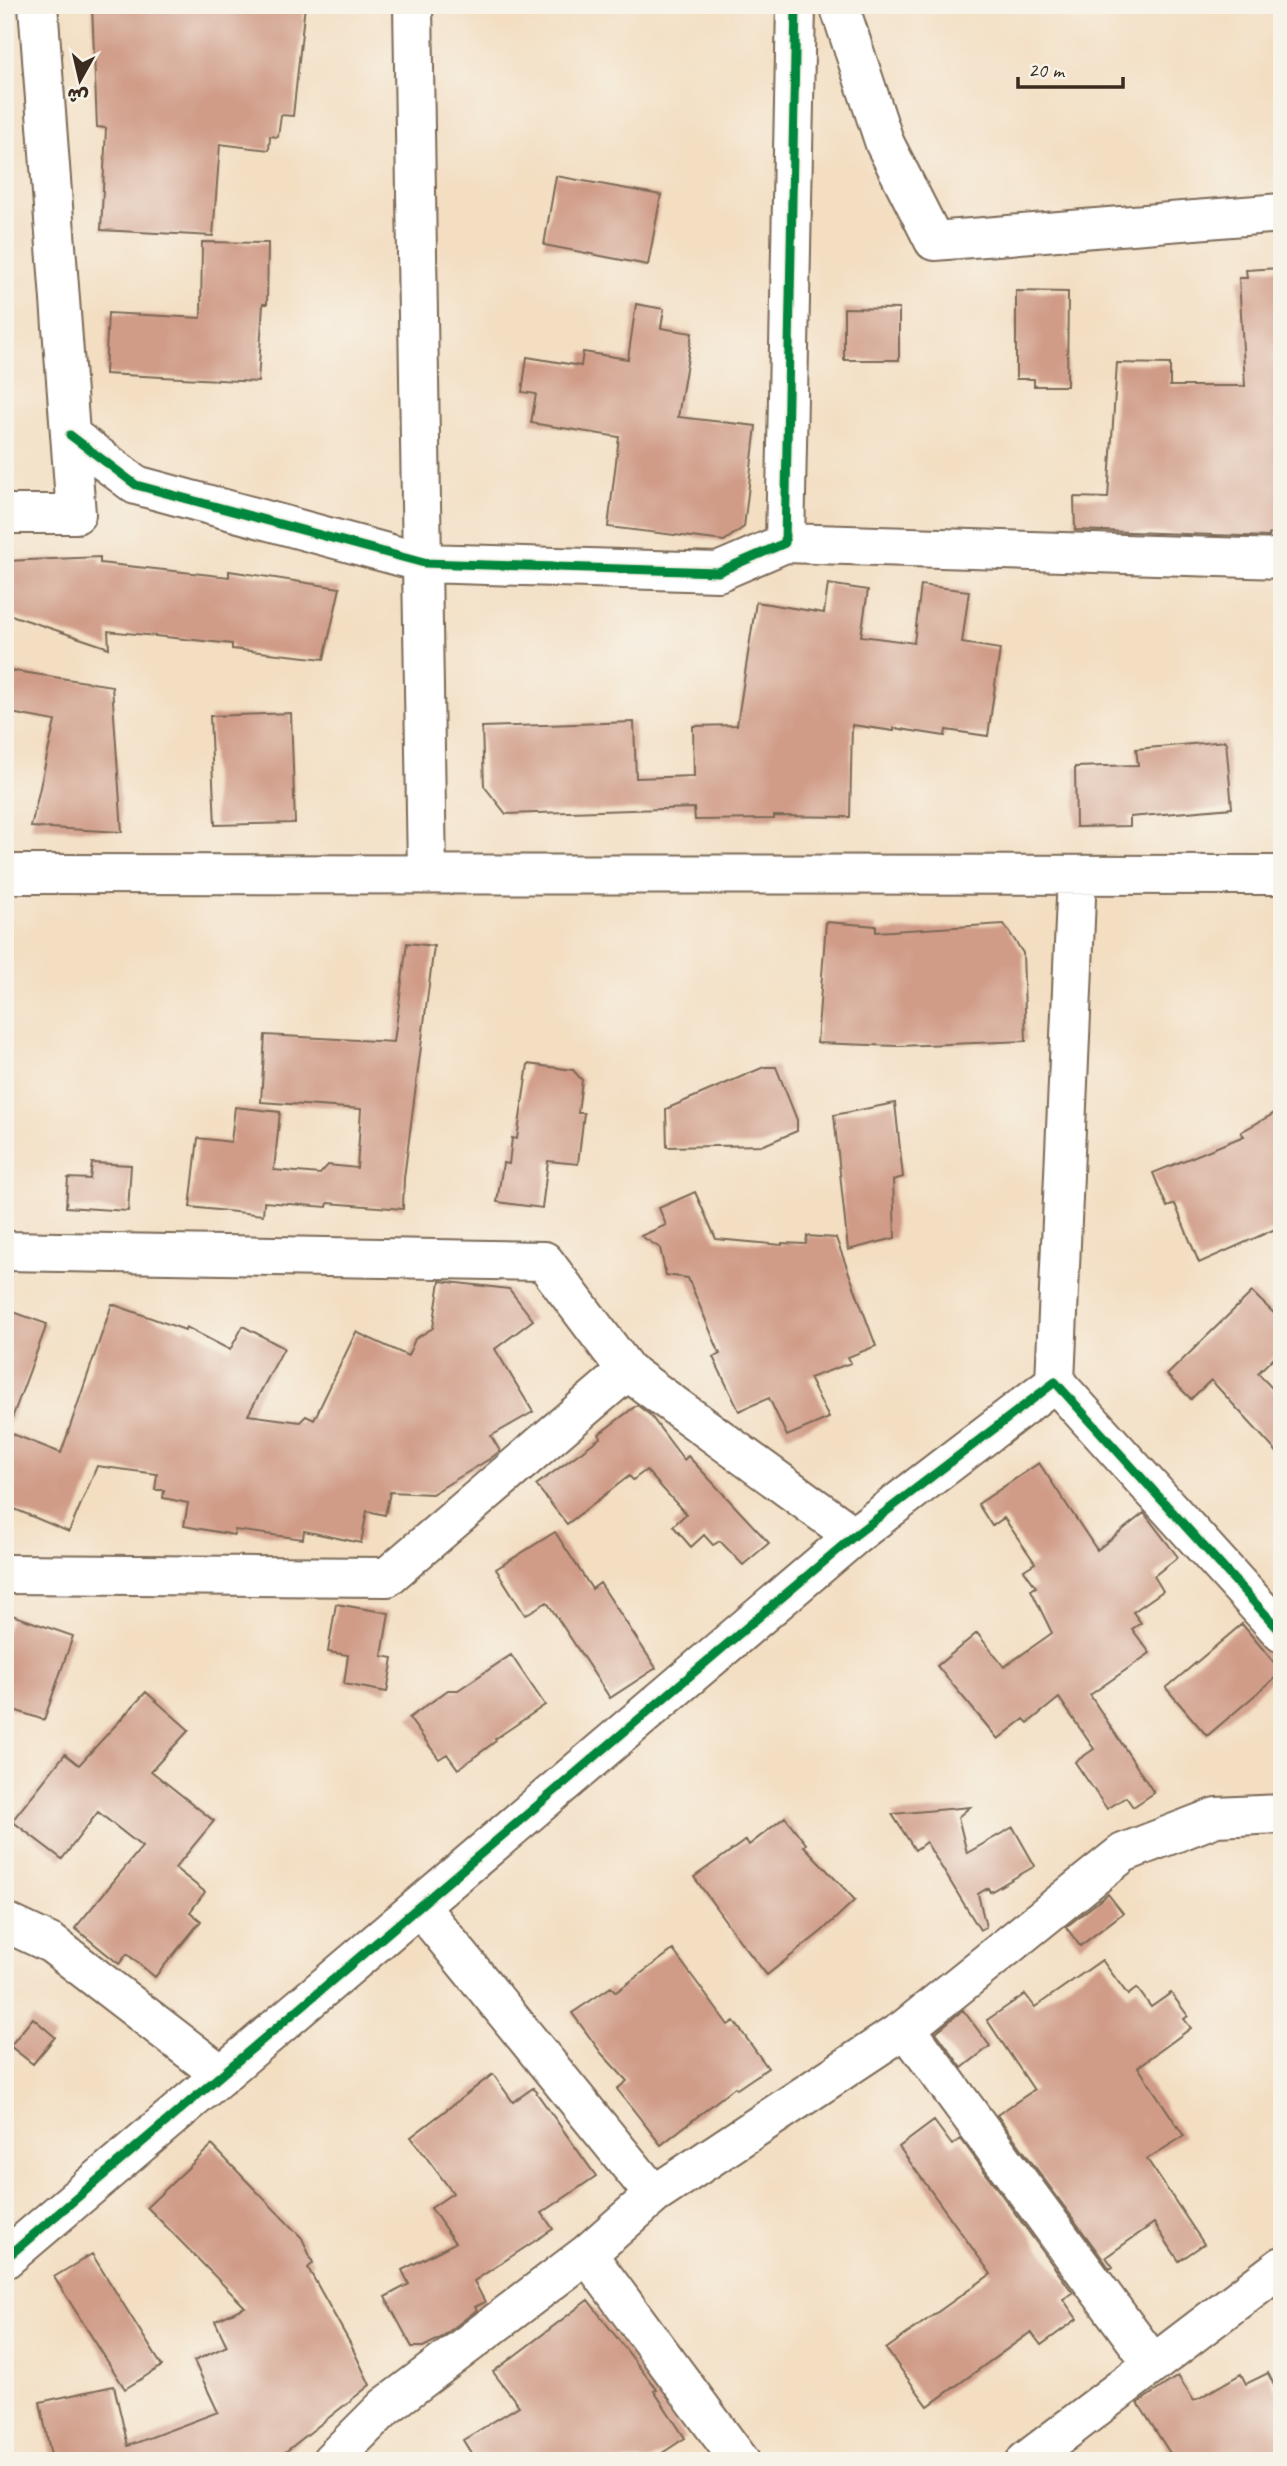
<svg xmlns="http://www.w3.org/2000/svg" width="1287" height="2466" font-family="Caveat,'Playpen Sans Arabic',sans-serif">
<rect width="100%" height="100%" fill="#f7f3e8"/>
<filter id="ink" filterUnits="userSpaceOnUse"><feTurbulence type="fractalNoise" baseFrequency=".0143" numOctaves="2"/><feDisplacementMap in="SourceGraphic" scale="14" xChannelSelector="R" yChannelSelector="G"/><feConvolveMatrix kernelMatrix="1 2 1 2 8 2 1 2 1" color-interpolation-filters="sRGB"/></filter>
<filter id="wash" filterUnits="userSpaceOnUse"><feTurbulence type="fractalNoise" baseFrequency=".00686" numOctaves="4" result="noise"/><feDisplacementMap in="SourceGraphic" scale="28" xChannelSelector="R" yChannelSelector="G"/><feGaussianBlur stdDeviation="1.57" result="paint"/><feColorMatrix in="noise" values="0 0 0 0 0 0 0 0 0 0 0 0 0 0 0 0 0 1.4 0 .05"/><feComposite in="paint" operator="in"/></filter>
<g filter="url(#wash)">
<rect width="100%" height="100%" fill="#f3dec2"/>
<g id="blocks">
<path fill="#d09c88" d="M 92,5 L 305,5 L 293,116 L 281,115 L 278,137 L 270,136 L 269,150 L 220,144 L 213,236 L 101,230 L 106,128 L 97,127 Z
M 556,176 L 661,195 L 648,265 L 544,245 Z
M 202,242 L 268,243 L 267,304 L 263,304 L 258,382 L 105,374 L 108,313 L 201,318 Z
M 1282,268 L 1282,535 L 1269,534 L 1269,537 L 1075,530 L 1074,497 L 1108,498 L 1117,363 L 1170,364 L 1170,386 L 1245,386 L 1239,278 L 1247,278 L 1246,270 Z
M 1016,291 L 1068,292 L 1067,386 L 1034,386 L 1034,379 L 1016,379 Z
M 636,304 L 664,309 L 661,328 L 692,333 L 678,417 L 756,426 L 744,527 L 724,541 L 608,527 L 619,437 L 531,423 L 536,394 L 522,392 L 527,357 L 581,366 L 583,352 L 628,359 Z
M 844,308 L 899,309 L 899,360 L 844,360 Z
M 100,557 L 100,563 L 229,577 L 229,571 L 340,588 L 324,659 L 232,649 L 232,644 L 108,631 L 109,648 L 5,613 L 5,561 Z
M 828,584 L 868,590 L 861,636 L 914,643 L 921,585 L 969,591 L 962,643 L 1000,649 L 988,736 L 946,730 L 945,736 L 894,728 L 894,731 L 852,725 L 850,817 L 774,816 L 774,819 L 695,820 L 694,808 L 506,814 L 484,786 L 482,727 L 634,722 L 636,778 L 694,776 L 693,726 L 737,725 L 756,602 L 824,613 Z
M 9,670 L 112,686 L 122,832 L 31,827 L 55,721 L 5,712 Z
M 291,713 L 295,823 L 215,825 L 210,716 Z
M 1226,741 L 1232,808 L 1130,817 L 1130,826 L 1076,827 L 1075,767 L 1138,765 L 1136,749 Z
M 826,922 L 876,926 L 876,932 L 1004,924 L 1023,953 L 1026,1041 L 898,1046 L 817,1043 Z
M 407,943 L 434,946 L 404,1178 L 403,1209 L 328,1203 L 327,1207 L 264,1202 L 263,1215 L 190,1207 L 198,1138 L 231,1142 L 235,1107 L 280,1112 L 274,1170 L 320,1174 L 328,1165 L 357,1168 L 361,1109 L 261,1102 L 265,1035 L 394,1042 Z
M 528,1064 L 573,1070 L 582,1080 L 578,1113 L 584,1113 L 578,1164 L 548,1161 L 542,1208 L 497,1202 L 503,1163 L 509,1164 L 512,1138 L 517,1139 Z
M 764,1067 L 776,1067 L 797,1120 L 797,1131 L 764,1145 L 667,1147 L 666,1109 Z
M 895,1103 L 903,1177 L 893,1180 L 895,1238 L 848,1250 L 834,1115 Z
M 1282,1109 L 1282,1226 L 1199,1263 L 1175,1204 L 1167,1207 L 1153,1173 L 1244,1136 L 1241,1132 Z
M 92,1163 L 131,1165 L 128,1211 L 66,1207 L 68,1178 L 90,1179 Z
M 695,1192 L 716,1239 L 782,1245 L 782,1243 L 806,1244 L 807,1236 L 836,1238 L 876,1346 L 848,1357 L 851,1363 L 809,1378 L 829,1418 L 787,1436 L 769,1398 L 739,1411 L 713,1357 L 720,1354 L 688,1278 L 666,1275 L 660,1248 L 641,1236 L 666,1225 L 659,1208 Z
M 440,1281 L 509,1289 L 533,1320 L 495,1349 L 533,1412 L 491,1436 L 500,1451 L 491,1458 L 432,1494 L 390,1492 L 385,1515 L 367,1511 L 361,1543 L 304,1531 L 303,1539 L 235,1530 L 234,1535 L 184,1526 L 188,1503 L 163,1498 L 164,1490 L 155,1490 L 157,1474 L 97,1466 L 69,1532 L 5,1505 L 5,1431 L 61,1453 L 112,1304 L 185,1330 L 186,1327 L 230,1350 L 243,1326 L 284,1348 L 248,1415 L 300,1422 L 306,1416 L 314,1420 L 356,1332 L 408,1356 L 415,1339 L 433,1328 Z
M 1252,1292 L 1282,1321 L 1282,1349 L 1258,1373 L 1282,1399 L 1282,1458 L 1211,1380 L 1191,1399 L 1167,1375 Z
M 5,1309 L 47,1324 L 8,1429 L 5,1428 Z
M 637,1405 L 650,1415 L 684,1460 L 688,1456 L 769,1543 L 743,1565 L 720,1541 L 713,1545 L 704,1535 L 691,1547 L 673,1526 L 686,1514 L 646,1470 L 633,1480 L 629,1476 L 567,1524 L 536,1485 L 601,1437 L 599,1434 Z
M 1039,1463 L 1097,1550 L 1144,1513 L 1178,1557 L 1154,1576 L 1163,1591 L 1133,1612 L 1141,1623 L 1132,1629 L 1150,1653 L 1090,1695 L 1154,1793 L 1133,1807 L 1126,1797 L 1107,1809 L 1075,1762 L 1094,1749 L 1059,1698 L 1028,1723 L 1024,1719 L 998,1739 L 937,1666 L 977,1633 L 1004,1667 L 1052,1633 L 1031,1590 L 1036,1587 L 1024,1570 L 1035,1563 L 1004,1518 L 992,1526 L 978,1504 Z
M 555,1532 L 592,1589 L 600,1583 L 656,1668 L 610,1698 L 547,1602 L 525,1615 L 496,1569 Z
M 336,1604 L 389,1613 L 382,1656 L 393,1658 L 387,1692 L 344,1684 L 348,1655 L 328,1652 Z
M 12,1615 L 73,1636 L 44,1720 L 5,1707 L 5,1633 Z
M 1242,1624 L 1282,1672 L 1207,1736 L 1166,1688 Z
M 511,1655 L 545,1705 L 495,1739 L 496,1741 L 458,1769 L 447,1754 L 439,1759 L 409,1718 L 448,1690 L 458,1690 Z
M 146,1692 L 189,1730 L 151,1771 L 214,1821 L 175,1868 L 205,1892 L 190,1912 L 201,1921 L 155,1977 L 127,1954 L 119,1964 L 75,1928 L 142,1847 L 98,1812 L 62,1859 L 12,1821 L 65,1754 L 79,1765 Z
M 970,1807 L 958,1817 L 967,1853 L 1013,1827 L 1035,1866 L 990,1892 L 988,1888 L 978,1894 L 986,1927 L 980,1930 L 926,1842 L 915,1850 L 892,1814 Z
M 785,1817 L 806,1844 L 804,1846 L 855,1900 L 822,1931 L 767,1975 L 742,1944 L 694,1877 L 746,1840 L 749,1845 Z
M 1108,1894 L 1123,1913 L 1080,1946 L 1066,1927 Z
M 673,1950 L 728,2025 L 734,2021 L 768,2068 L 737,2089 L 735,2087 L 661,2145 L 617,2089 L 627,2081 L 602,2054 L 572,2013 L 611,1987 L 616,1992 Z
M 1102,1960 L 1128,1995 L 1137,1988 L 1151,2007 L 1171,1993 L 1188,2016 L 1184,2019 L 1191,2028 L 1138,2067 L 1184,2136 L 1147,2159 L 1204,2244 L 1179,2261 L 1154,2223 L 1106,2257 L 1113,2267 L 1110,2269 L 997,2115 L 1034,2090 L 987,2020 L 1025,1994 L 1035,2007 Z
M 963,2010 L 990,2046 L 962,2068 L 936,2032 Z
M 33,2018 L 55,2037 L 33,2064 L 10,2046 Z
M 493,2074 L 513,2102 L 533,2088 L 596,2176 L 542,2213 L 553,2229 L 474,2281 L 485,2302 L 475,2307 L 477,2310 L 439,2339 L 423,2347 L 412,2347 L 385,2297 L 409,2284 L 402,2270 L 455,2243 L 431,2208 L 453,2193 L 411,2137 Z
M 934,2121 L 952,2145 L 961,2139 L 1073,2293 L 1063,2299 L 1077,2319 L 1041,2345 L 1031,2332 L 928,2406 L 886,2349 L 991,2274 L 899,2147 Z
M 212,2145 L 302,2238 L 313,2263 L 308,2268 L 350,2343 L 370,2385 L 274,2461 L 52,2461 L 40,2402 L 114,2386 L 128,2446 L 218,2412 L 194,2361 L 227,2346 L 215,2321 L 245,2307 L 147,2207 Z
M 92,2254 L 162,2366 L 125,2389 L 54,2277 Z
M 588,2300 L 657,2390 L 654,2391 L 685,2438 L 650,2461 L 476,2461 L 463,2440 L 519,2406 L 493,2372 Z
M 1268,2373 L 1282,2401 L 1282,2456 L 1271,2461 L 1175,2461 L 1138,2403 L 1178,2376 L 1194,2401 L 1241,2374 L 1246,2384 Z"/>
</g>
</g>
<g filter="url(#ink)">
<use href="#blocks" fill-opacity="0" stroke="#7b6957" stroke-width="2"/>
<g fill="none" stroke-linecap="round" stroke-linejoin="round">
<g stroke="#7b6957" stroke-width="42">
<path id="minor" d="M 413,5 L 427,874
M 839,5 L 885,144 L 934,241 L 1282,213
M 70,435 L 136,485 L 424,563 L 718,572 L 785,543 L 796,5
M 5,514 L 76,514 L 38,5
M 785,543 L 1282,559
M 5,874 L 1282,875
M 5,1251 L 544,1261 L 627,1371
M 1055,1382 L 1077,875
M 5,1574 L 387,1577 L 627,1371 L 854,1536
M 420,1907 L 654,2195
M 5,1922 L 52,1944 L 222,2075
M 906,2028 L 1153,2364
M 587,2254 L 740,2461
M 5,2259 L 854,1536 L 1055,1382 L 1282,1633
M 331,2461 L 385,2407 L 587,2254 L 654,2195 L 906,2028 L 1123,1853 L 1216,1817 L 1282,1814
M 1026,2461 L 1282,2266"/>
</g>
<use href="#minor" stroke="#fff" stroke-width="38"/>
<g stroke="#f7f3e8" stroke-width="13">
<path id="cycleway" d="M 70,435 L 136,485 L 424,563 L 718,572 L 785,543 L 796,5
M 5,2259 L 854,1536 L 1055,1382 L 1282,1633"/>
</g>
<use href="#cycleway" stroke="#00873e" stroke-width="9"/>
</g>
</g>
<rect width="1287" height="2466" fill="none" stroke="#f7f3e8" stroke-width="28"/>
<g transform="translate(80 80) rotate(188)" stroke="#f7f3e8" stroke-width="5" paint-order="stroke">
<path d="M0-5L12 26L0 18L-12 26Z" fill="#3b2a1e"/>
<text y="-10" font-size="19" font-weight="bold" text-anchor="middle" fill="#3b2a1e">ش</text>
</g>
<path d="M1018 77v10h105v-10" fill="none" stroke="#3b2a1e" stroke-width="3.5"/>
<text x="1028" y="77" font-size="21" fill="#3b2a1e" stroke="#f7f3e8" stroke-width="5" paint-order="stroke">20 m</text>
</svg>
